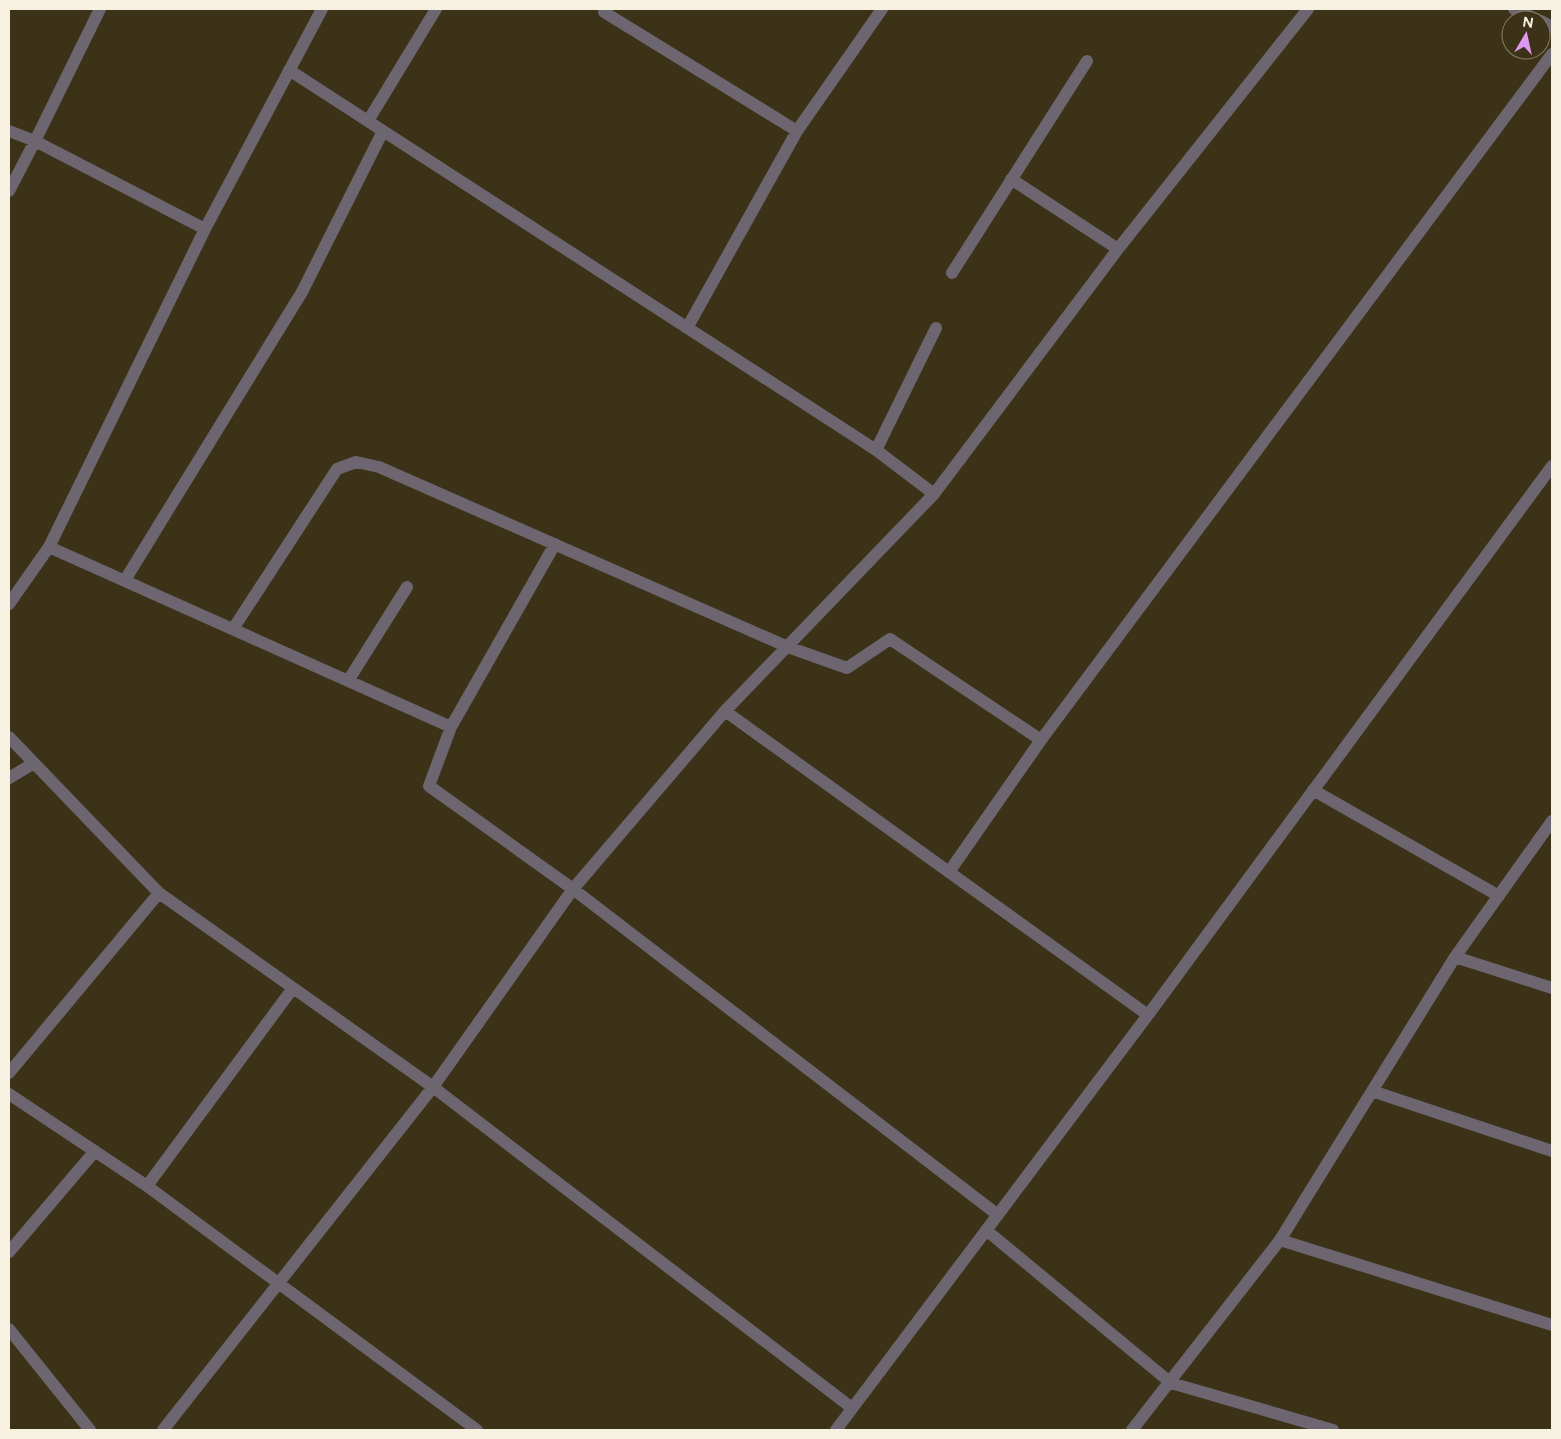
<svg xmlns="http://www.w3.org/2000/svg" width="1561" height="1439" font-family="Figtree,sans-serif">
<rect width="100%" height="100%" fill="#3b3218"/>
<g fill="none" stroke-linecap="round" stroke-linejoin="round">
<path stroke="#6d656f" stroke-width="12" d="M 606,9 L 604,12 L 797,131
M 1514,9 L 1538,20
M 1541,21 L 1552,27
M 289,70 L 876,450 L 934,494
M 368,121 L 436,9
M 9,131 L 35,141 L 205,229
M 1011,179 L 1118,249
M 9,191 L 35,141 L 100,9
M 952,273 L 1087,61
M 687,328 L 797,131 L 882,9
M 876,450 L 936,328
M 49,547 L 451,727 L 429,786 L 573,889 L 998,1215
M 125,580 L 302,292 L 383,131
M 9,604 L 49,547 L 205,229 L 322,9
M 233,629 L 337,469 L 356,462 L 379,467 L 788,647 L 847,668 L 890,639 L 1041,740
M 348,681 L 407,587
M 725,711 L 1148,1015
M 451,727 L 555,544
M 9,737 L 159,893 L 433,1087 L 852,1408
M 9,778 L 34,763
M 1313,790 L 1499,896
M 949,872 L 1041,740 L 1552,54
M 1455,957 L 1552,988
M 9,1073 L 159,893
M 1372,1091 L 1552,1151
M 9,1094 L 147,1186 L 477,1430
M 147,1186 L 293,988
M 986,1230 L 1171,1383 L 1333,1430
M 1280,1240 L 1552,1325
M 9,1252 L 95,1151
M 9,1329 L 90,1430
M 163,1430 L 433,1087 L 573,889 L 725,711 L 934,494 L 1118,249 L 1308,9
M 836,1430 L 1148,1015 L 1552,466
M 1132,1430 L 1280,1240 L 1455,957 L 1552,821"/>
</g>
<rect width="1561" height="1439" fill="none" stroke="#f7f1e2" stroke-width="20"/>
<g transform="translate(1526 35) rotate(9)"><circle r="24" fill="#3b3218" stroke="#867e69"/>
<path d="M0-4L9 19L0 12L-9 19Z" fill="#de98f2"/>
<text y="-8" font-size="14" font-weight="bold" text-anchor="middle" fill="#f7f1e2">N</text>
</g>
</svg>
